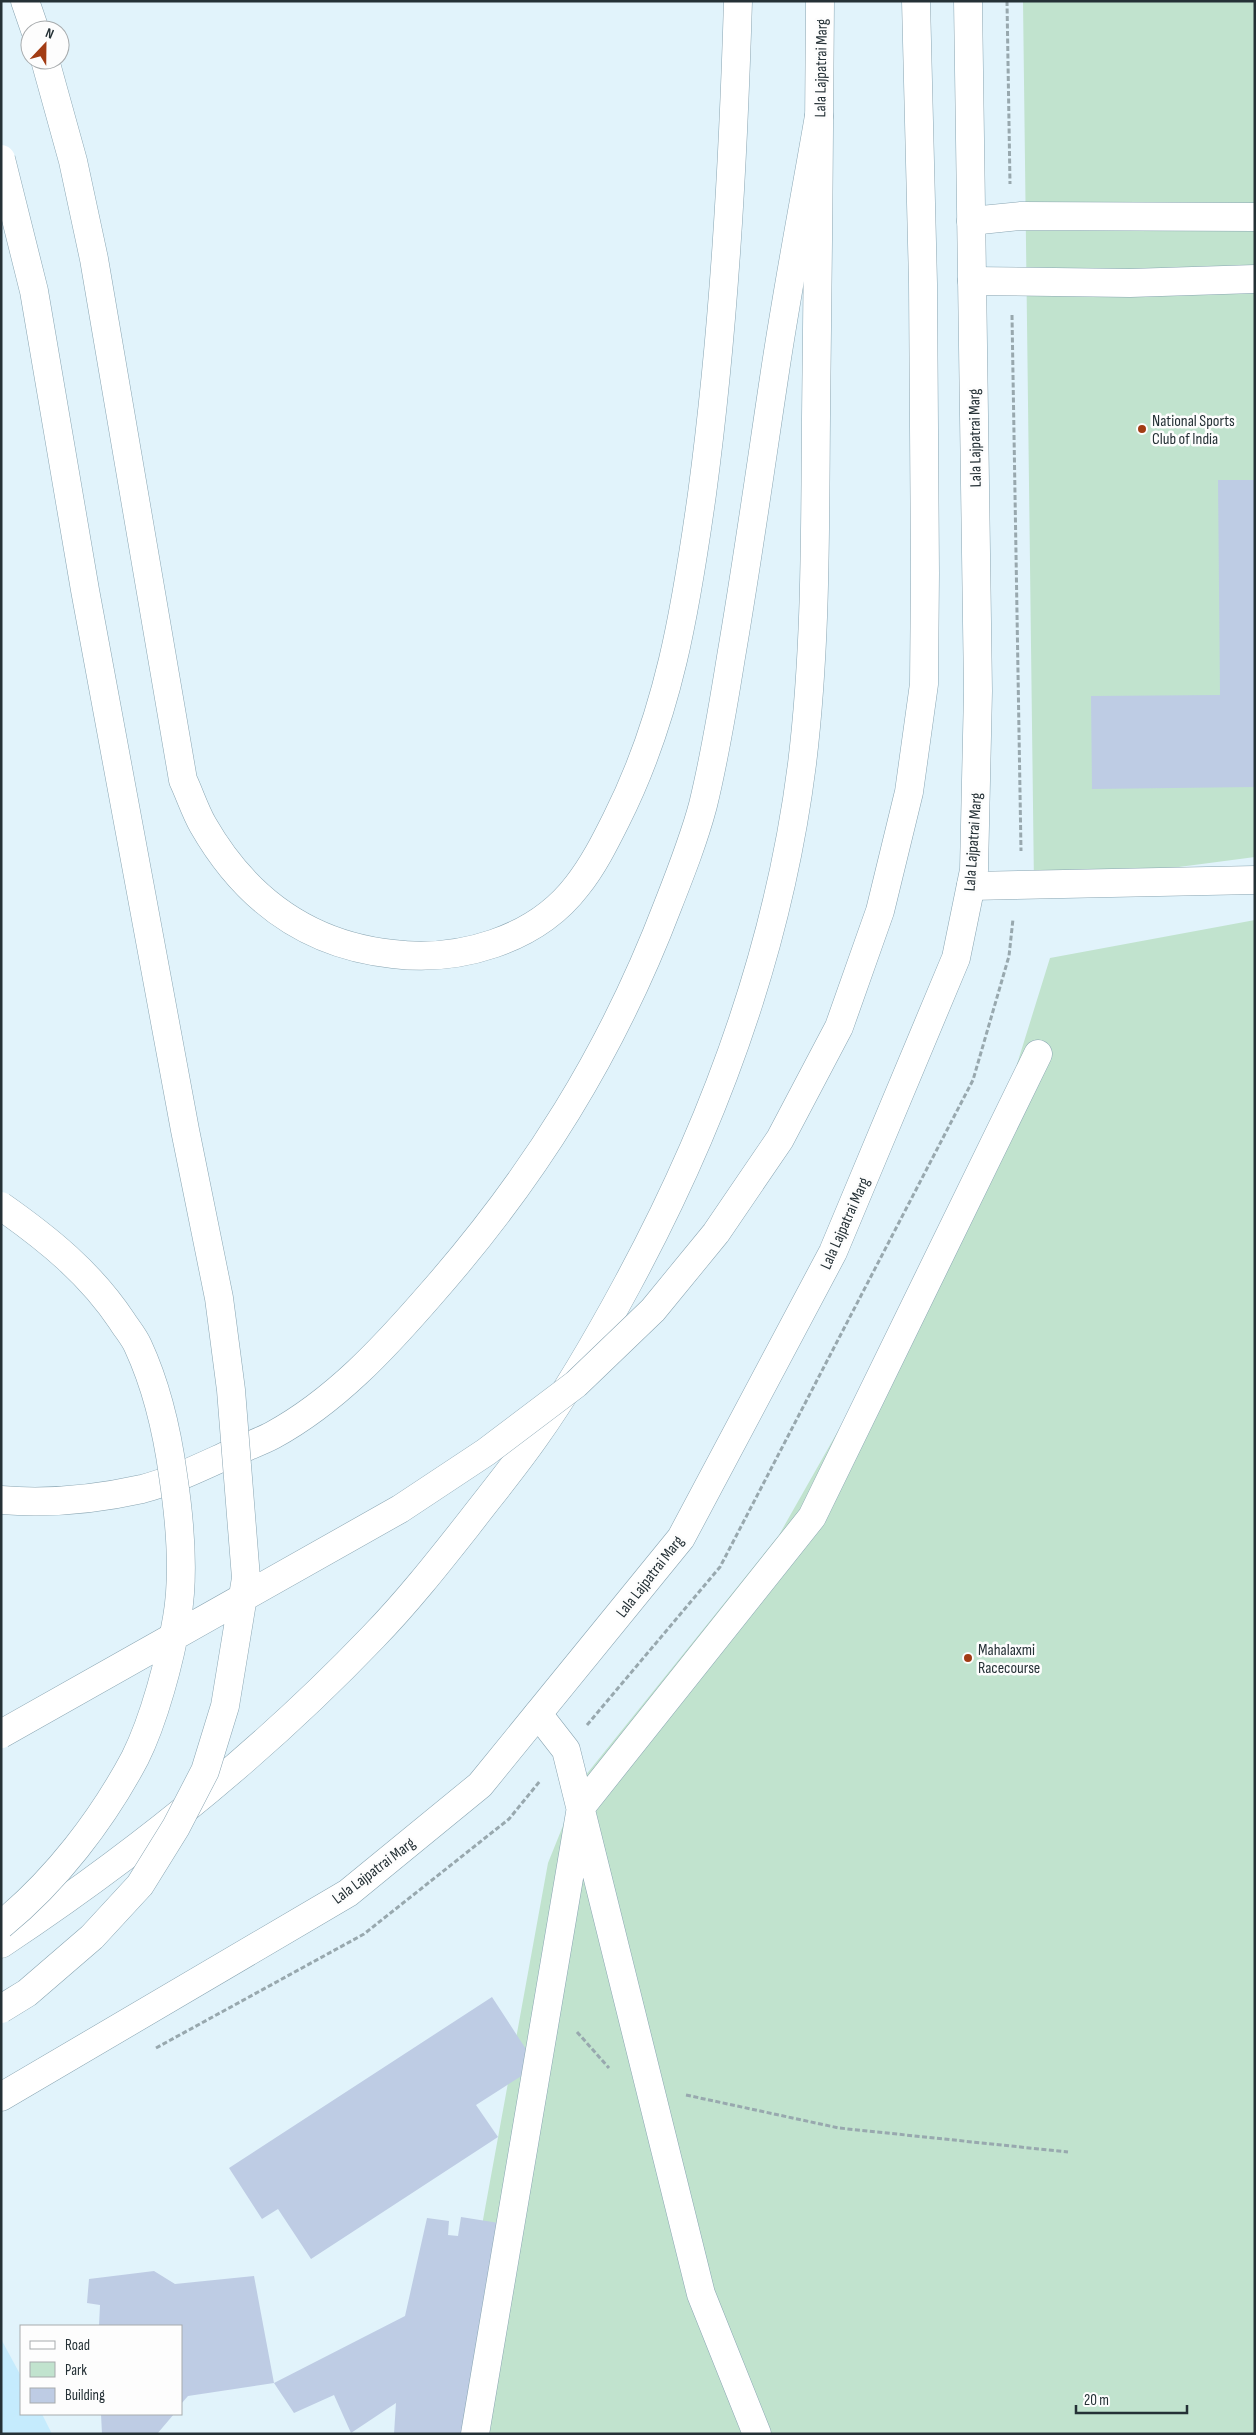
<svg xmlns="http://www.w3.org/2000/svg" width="1256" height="2435" font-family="'Sofia Sans Condensed',sans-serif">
<rect width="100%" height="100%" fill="#e1f3fb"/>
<path fill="#c5ebfd" d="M 1,2339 L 21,2376 L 21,2414 L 42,2414 L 52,2434 L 1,2434 Z"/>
<path fill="#c1e3ce" d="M 1023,1 L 1255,1 L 1255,857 L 1034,886 Z
M 1255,920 L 1255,2434 L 444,2434 L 548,1863 L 581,1781 L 779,1535 L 982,1177 L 1050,958 Z"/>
<path fill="#becce4" d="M 1218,480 L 1255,480 L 1255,787 L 1092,789 L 1091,696 L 1220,695 Z
M 492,1997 L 537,2066 L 476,2105 L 498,2137 L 311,2259 L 278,2209 L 262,2219 L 229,2168 Z
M 461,2217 L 499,2223 L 467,2434 L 394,2434 L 396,2403 L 351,2433 L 334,2395 L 294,2413 L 274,2383 L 405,2316 L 427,2218 L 449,2221 L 448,2235 L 458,2236 Z
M 154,2271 L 175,2284 L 254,2276 L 274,2383 L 188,2396 L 181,2404 L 181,2326 L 99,2326 L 100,2305 L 87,2303 L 89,2279 Z
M 101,2414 L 174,2414 L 157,2434 L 102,2434 Z"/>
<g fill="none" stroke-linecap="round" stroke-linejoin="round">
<g stroke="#89a5b2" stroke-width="29">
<path id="minor" d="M 971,221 L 1021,216 L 1255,217
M 972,281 L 1130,283 L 1255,279
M 971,886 L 1255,880
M 538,1714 L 566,1750 L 701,2294 L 757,2434
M 475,2434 L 581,1807 L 812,1517 L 1038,1054"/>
</g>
<g stroke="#89a5b2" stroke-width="29">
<path id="major" d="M 1,1944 C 135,1855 262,1753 373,1637 C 407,1602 437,1564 467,1526 C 490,1496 514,1467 535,1437 C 570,1388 600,1335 628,1283 C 715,1122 779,946 802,764 C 816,649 815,533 816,417 C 818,278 819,140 820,1
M 1,2097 L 348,1893 L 480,1785 L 681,1538 L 833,1252 L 956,958 L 974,870 L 978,691 L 968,1"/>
</g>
<g stroke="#89a5b2" stroke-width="29">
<path id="highway" d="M 25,1 L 35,30
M 45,60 L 73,161 L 94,259 L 183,780 C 190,795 195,811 203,825 C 246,900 308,945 393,954 C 458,962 535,941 577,886 C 593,866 605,842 616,820 C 669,715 686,608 702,494 C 724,330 733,166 738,1
M 1,1500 C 47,1504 97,1499 142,1489 C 173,1481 203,1466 232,1453 C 245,1447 260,1442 273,1435 C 335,1401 384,1348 430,1295 C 534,1177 612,1052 668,905 C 681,872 694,839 703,805 C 715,756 723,707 731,657 C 747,564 760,471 774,378 C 787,290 804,203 819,116"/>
</g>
<path stroke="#98a8ae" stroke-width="3" stroke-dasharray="5 2.5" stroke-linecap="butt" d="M 1007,1 L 1010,184
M 1012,315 L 1021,851
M 587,1725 L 720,1567 L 973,1080 L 1009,956 L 1013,919
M 577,2032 L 609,2068
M 156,2048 L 364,1934 L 509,1819 L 540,1781
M 686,2095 L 839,2128 L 1068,2152"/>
<use href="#minor" stroke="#fff" stroke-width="28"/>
<use href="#major" stroke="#fff" stroke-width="28"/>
<use href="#highway" stroke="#fff" stroke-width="28"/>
<g stroke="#89a5b2" stroke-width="29" stroke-linecap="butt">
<path id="highway-bridge" d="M 1,159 L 34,291 L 85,590 L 185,1130 L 219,1298 L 231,1390 L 246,1578 L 225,1706 L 205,1771 L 176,1827 L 140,1885 L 92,1937 L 27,1993 L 1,2009
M 1,1206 C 48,1239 90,1273 122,1321 C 127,1329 134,1337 138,1346 C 157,1387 167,1431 173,1475 C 180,1521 185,1572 177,1618 C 170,1660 154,1720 135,1758 C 102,1820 56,1880 1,1925
M 1,1734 L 400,1509 L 486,1452 L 576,1384 L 653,1310 L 716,1233 L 780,1139 L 839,1027 L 880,911 L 909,792 L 924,684 L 925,573 L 923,283 L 916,1"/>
</g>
<use href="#highway-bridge" stroke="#fff" stroke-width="28"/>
</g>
<g fill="#a23c14" stroke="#fdfdfd" stroke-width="2">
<circle cx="1142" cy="429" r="5"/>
<circle cx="968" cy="1658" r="5"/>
</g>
<g text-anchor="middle" stroke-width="5" stroke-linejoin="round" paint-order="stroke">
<g font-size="16" fill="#253136" stroke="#fdfdfd">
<text transform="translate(820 68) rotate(-89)" y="6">Lala Lajpatrai Marg</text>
<text transform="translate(974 438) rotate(-91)" y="6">Lala Lajpatrai Marg</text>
<text transform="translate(972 842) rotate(-86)" y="6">Lala Lajpatrai Marg</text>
<text transform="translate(844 1223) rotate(-66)" y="6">Lala Lajpatrai Marg</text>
<text transform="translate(649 1576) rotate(-52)" y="6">Lala Lajpatrai Marg</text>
<text transform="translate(373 1870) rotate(-37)" y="6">Lala Lajpatrai Marg</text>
</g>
<g font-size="16" fill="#253136" stroke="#fdfdfd" text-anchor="start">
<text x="1152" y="426">National Sports<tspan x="1152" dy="18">Club of India</tspan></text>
<text x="978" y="1655">Mahalaxmi<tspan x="978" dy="18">Racecourse</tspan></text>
</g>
</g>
<rect width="1256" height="2435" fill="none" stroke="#253136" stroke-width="5"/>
<rect x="20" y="2325" width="162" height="90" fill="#fdfdfd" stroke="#a7abad"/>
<rect x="30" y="2341" width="25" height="8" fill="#ffffff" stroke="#a7abad"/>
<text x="65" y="2350" font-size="15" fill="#253136">Road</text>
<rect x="30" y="2362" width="25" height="15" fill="#c1e3ce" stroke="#a7abad"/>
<text x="65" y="2375" font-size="15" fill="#253136">Park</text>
<rect x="30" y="2388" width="25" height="15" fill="#becce4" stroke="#a7abad"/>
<text x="65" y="2400" font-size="15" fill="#253136">Building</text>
<g transform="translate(45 45) rotate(22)"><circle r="24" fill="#fdfdfd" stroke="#a7abad"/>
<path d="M0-4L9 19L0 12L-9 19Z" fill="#a23c14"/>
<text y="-8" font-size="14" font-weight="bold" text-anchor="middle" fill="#253136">N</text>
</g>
<path d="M1076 2405v8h111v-8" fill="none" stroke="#253136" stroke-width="2.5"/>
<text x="1084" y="2405" font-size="15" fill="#253136" stroke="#fdfdfd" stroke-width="4" paint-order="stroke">20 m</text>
</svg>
